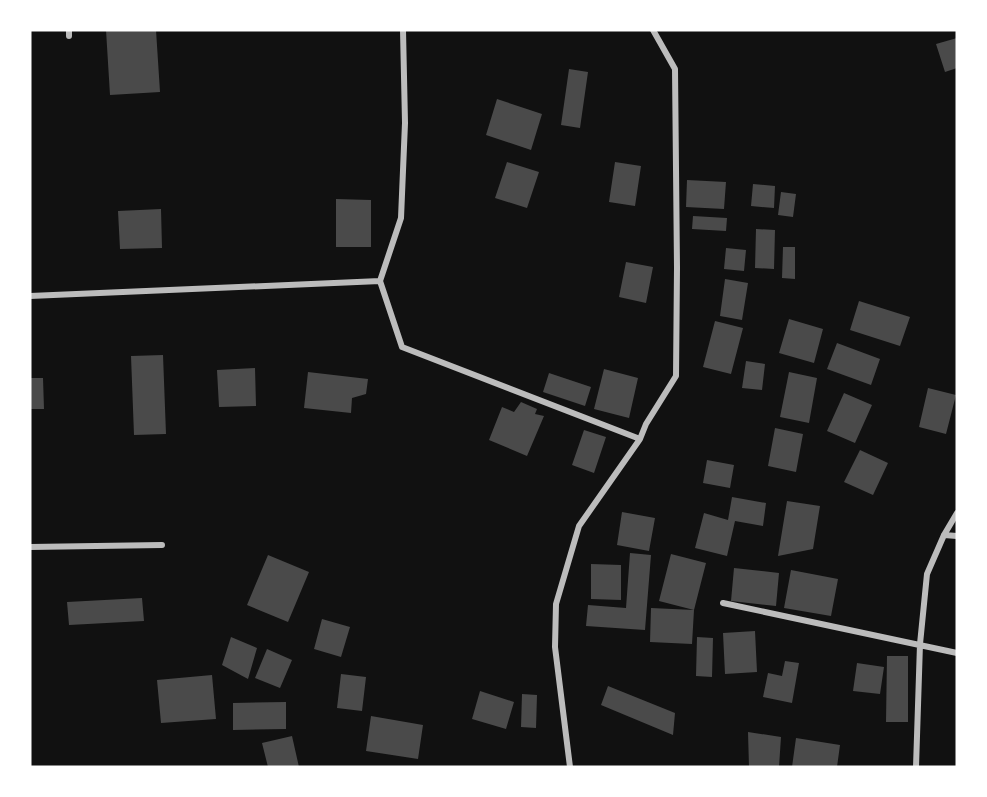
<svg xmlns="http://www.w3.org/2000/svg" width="987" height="797" font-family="Karla,sans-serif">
<rect width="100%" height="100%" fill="#111"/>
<path fill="#4a4a4a" d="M 106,30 L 156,30 L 160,92 L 110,95 Z
M 957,38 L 957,68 L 945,72 L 936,44 Z
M 569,69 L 588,72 L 580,128 L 561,125 Z
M 497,99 L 542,114 L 531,150 L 486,135 Z
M 507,162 L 539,172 L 527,208 L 495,198 Z
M 615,162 L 641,166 L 635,206 L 609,202 Z
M 687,180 L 726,182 L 724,209 L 686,207 Z
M 753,184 L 775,186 L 774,208 L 751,206 Z
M 781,192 L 796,194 L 793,217 L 778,215 Z
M 336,199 L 371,200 L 371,247 L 336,247 Z
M 161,209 L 162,248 L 120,249 L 118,211 Z
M 693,216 L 727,218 L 726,231 L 692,229 Z
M 756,229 L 775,230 L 774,269 L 755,268 Z
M 783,247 L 795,247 L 795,279 L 782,278 Z
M 726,248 L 746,250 L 744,271 L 724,269 Z
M 626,262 L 653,267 L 646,303 L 619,297 Z
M 725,279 L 748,283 L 742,320 L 720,316 Z
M 859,301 L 910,317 L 900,346 L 850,330 Z
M 789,319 L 823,329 L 814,363 L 779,353 Z
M 715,321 L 743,328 L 731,374 L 703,367 Z
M 837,343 L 880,359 L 871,385 L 827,369 Z
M 163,355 L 166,434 L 134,435 L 131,356 Z
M 746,361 L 765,364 L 762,390 L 742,388 Z
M 255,368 L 256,406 L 219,407 L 217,370 Z
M 604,369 L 638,378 L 629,418 L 594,409 Z
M 308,372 L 368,379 L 366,394 L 352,398 L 351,413 L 304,408 Z
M 789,372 L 817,378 L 809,423 L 780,417 Z
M 549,373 L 591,387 L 585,406 L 543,392 Z
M 30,378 L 43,378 L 44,409 L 30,409 Z
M 928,388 L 956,395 L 946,434 L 919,427 Z
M 844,393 L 872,405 L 855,443 L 827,431 Z
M 521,402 L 537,409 L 535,414 L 544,416 L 527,456 L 489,440 L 502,407 L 514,412 Z
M 775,428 L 803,434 L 796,472 L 768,466 Z
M 584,430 L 606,437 L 594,473 L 572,465 Z
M 860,450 L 888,463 L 873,495 L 844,482 Z
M 707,460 L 734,465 L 730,488 L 703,483 Z
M 732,497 L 766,503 L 763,526 L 735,521 L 727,556 L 695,548 L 704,513 L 728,520 Z
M 787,501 L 820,506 L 813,549 L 778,556 Z
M 622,512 L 655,518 L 649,551 L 617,545 Z
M 630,553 L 651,555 L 645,630 L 586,626 L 588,605 L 626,608 Z
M 671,554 L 706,563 L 694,610 L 692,644 L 650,642 L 651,608 L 694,610 L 659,601 Z
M 268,555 L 309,572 L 288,622 L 247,605 Z
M 591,564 L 621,565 L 621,600 L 591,599 Z
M 734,568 L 779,573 L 776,606 L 731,601 Z
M 791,570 L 838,579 L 831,616 L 784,608 Z
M 142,598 L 144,621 L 69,625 L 67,602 Z
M 322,619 L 350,627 L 341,657 L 314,649 Z
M 755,631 L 757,672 L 725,674 L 723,633 Z
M 231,637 L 257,648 L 248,679 L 222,665 Z
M 697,637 L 713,638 L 712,677 L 696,676 Z
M 267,649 L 292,660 L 280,688 L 255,678 Z
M 887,656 L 908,656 L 908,722 L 886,722 Z
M 785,661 L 799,663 L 792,703 L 763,697 L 768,673 L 782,676 Z
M 857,663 L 884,667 L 880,694 L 853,691 Z
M 341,674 L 366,677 L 362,711 L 337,708 Z
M 212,675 L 216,719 L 161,723 L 157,680 Z
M 608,686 L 675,713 L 673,735 L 601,705 Z
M 480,691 L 514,702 L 506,729 L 472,719 Z
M 522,694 L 537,695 L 536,728 L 521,727 Z
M 286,702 L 286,729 L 233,730 L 233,703 Z
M 371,716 L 423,725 L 418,759 L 366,751 Z
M 748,732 L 781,737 L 779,767 L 749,767 Z
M 292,736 L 299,767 L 268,767 L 262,743 Z
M 796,738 L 840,745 L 837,767 L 792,767 Z"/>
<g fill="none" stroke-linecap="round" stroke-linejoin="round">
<path stroke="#bcbcbc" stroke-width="6" d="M 69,30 L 69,36
M 380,281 L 402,347 L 640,439
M 30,296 L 380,281 L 401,218 L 405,123 L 403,30
M 944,535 L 957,536
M 30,547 L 162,545
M 723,603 L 957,653
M 570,767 L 555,647 L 556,604 L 579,526 L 640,439 L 646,424 L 676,376 L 677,268 L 675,69 L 653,30
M 916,767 L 920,644 L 927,574 L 944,535 L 957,513"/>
</g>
<rect width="987" height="797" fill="none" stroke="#ffffff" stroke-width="63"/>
</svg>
